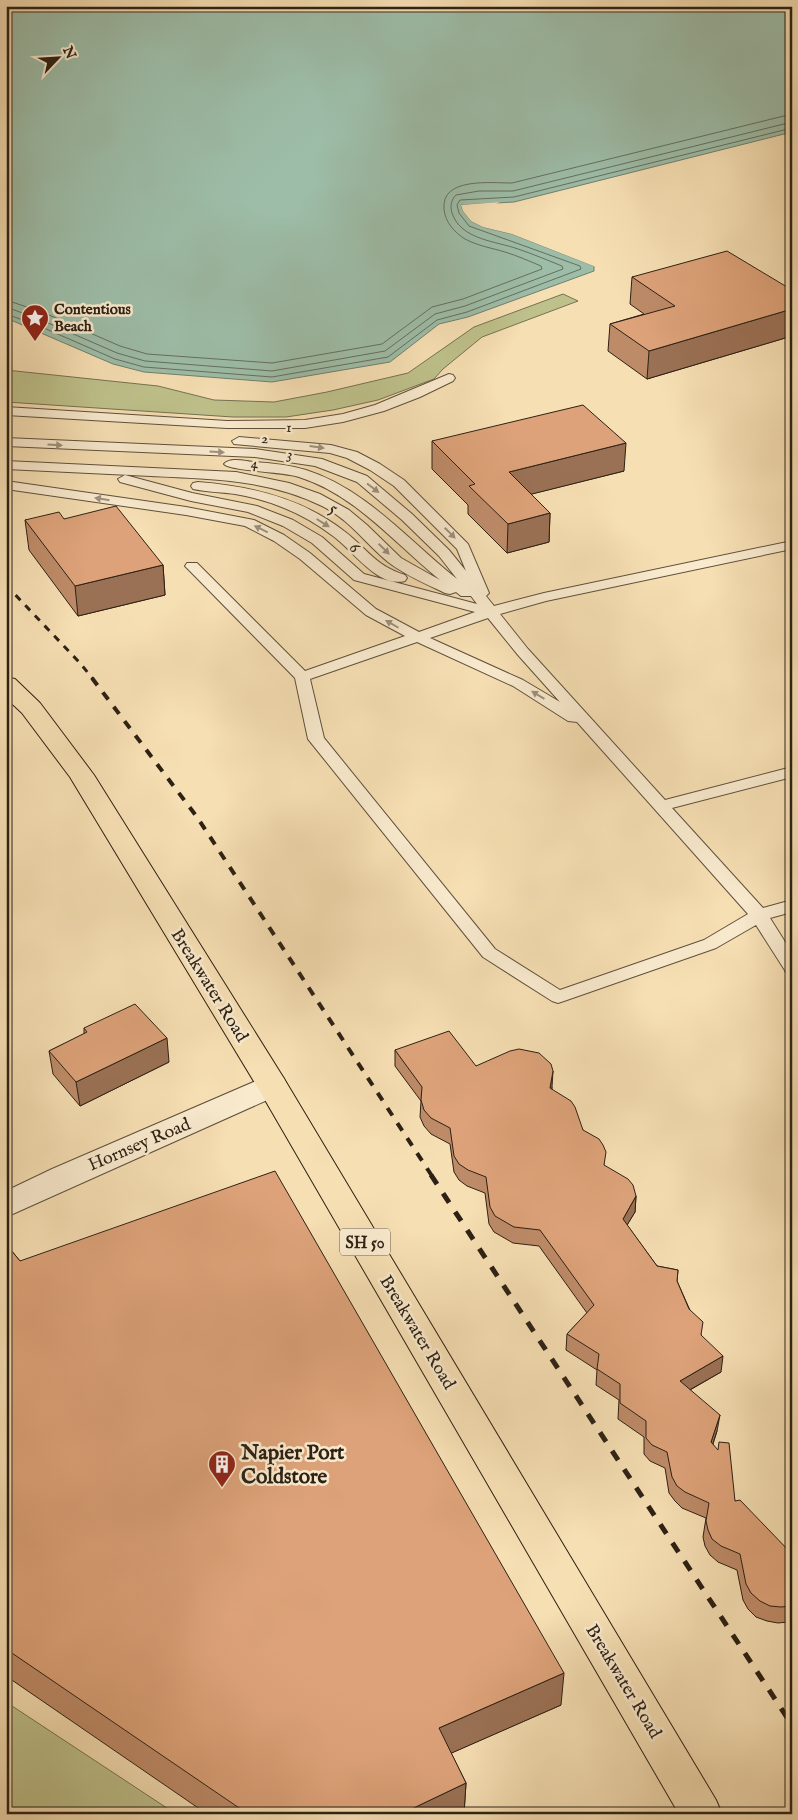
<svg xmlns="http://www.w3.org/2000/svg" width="798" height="1820" font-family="'IM FELL English',serif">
<rect width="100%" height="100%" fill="#f6dfb3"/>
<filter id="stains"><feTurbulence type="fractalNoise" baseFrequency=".004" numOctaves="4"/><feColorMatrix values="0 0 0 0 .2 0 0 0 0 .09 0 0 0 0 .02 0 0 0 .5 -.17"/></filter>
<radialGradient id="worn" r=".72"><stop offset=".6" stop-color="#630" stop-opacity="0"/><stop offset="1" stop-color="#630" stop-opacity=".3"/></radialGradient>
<path fill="#bec18b" stroke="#767150" d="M 563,294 L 578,301 L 482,337 L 443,369 L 434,379 L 378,400 L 333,410 L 286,417 L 233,417 L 6,402 L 6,370 L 158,386 L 214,400 L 274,402 L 327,392 L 408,373 L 474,327 Z
M 6,1702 L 176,1814 L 6,1814 Z"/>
<path fill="#9dbda8" stroke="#707f6d" d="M 6,6 L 792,6 L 792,132 L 514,202 L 461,205 L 463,211 L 471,221 L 483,227 L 512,234 L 594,266 L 594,271 L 468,317 L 439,324 L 390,362 L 272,382 L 144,372 L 113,364 L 6,318 Z"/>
<path fill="#f6dfb3" d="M 500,202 L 494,205 L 464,207 L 473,219 L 484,225 L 512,232 L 595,264 L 596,267 L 512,234 L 483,227 L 471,221 L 463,211 L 461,205 Z"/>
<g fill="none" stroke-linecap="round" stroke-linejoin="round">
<path stroke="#656f5e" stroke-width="1" d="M 6,300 L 42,312 L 120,346 L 147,354 L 272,363 L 382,344 L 432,307 L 463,299 L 542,269 L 541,266 C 529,261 518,256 505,252 C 492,248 478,246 465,239 C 455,233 445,222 444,209 C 441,177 491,183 512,183 L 792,114
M 6,307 L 39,319 L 117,353 L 145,361 L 272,371 L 385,351 L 435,314 L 465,306 L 563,269 L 562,266 C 547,260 533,254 518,249 C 496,241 461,240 452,213 C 450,206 451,200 456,195 L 479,191 L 513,191 L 792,122
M 6,314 L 37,325 L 115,359 L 144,367 L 272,377 L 388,357 L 437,320 L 467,312 L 581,269 L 580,266 L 469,226 L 459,213 L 457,205 L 460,200 L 514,197 L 792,128"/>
<g stroke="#5f503c" stroke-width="2">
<path id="service" d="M 449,374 L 453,375 L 455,378 L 453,381 L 420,397 L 384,411 L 343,422 L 305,428 L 227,428 L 6,415 L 6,407 L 227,421 L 305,420 L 343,414 L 375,405 Z
M 239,437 L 331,445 L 357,452 L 380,464 L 404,480 L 468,544 L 489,593 L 486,596 L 494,606 L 544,593 L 792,541 L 792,549 L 546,601 L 500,614 L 528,649 L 665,800 L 792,767 L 792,777 L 672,808 L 763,908 L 792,900 L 792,912 L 770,918 L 792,953 L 792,974 L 786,972 L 756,925 L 716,948 L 564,1001 L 558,1003 L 552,1001 L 483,957 L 308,739 L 295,678 L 185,566 L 187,563 L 197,563 L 305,671 L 405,636 L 366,615 L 300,559 L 274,541 L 245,526 L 186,515 L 6,489 L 6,481 L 186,507 L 254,520 L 284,535 L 310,553 L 376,609 L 419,632 L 475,612 L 354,580 L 312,543 L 283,526 L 248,512 L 191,501 L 120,482 L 118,479 L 125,475 L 192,493 L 257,506 L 293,520 L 322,537 L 364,574 L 477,604 L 471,596 L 461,596 L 456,592 L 450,594 L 445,593 C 426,584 405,575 388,562 C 365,543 349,519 322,506 C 268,479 210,479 151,476 C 103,474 54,471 6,469 L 6,461 L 236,472 L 289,483 L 320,494 L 349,510 L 367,525 L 401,558 L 440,580 C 395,544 356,495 299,477 C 285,472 230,471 224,464 C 230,457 245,461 253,462 C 271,463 289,465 306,470 C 366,489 409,541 457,579 L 439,556 L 402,520 L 357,482 L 315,466 L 255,457 L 6,446 L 6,438 L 255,449 L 322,459 L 367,476 L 412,514 L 449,550 L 466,571 L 457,549 L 394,486 L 370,470 L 347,458 L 330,453 L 234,444 L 232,441 ZM 488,618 L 518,655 L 560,702 L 523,680 L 430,638 ZM 417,642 L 513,686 L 568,721 L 577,722 L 748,914 L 704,940 L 560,990 L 495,949 L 324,738 L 310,679 Z
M 198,482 C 250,486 302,498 344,531 C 368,549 374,565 405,575 L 407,578 L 405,581 C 377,588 353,550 333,536 C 304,514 271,500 235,494 C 221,492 207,492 193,489 L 191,486 L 193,483 Z"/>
</g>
<g stroke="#5f503c" stroke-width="2">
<path id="minor" d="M 272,1074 L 283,1077 L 287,1085 L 283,1093 L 6,1217 L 6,1191 L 52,1169 Z"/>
</g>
<g stroke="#2d2115" stroke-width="2">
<path id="trunk" d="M 6,677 L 15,679 L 40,703 L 94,775 L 283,1077 L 716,1800 L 722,1814 L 679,1814 L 261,1093 L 70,777 L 22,713 L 6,698 Z"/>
</g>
<use href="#service" fill="#f9eace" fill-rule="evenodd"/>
<use href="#minor" fill="#f9eace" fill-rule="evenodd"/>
<use href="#trunk" fill="#f6dfb3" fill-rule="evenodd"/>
<path stroke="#2d2115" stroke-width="3" stroke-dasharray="7 7" stroke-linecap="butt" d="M 6,585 L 80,663 L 93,679"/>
<path stroke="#2d2115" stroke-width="4" stroke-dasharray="9 9" stroke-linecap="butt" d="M 92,678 L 197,817 L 432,1176"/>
<path stroke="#2d2115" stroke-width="5" stroke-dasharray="11 11" stroke-linecap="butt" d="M 431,1175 L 792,1725"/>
</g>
<path fill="#be8b68" stroke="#2d2115" d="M 632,277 L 792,290 L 792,336 L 647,379 L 608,351 L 610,324 L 644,314 L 630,304 Z
M 432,441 L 624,471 L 531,494 L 550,513 L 549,542 L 507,553 L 468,514 L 468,505 L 432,469 Z
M 64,519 L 163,565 L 165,595 L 78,616 L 29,550 L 25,520 Z
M 84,1028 L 169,1062 L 80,1106 L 53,1074 L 49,1051 L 84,1034 Z
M 395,1050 L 476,1066 L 552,1087 L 552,1090 L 583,1130 L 604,1165 L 636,1196 L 635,1212 L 627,1225 L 657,1266 L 678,1270 L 677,1281 L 701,1335 L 721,1372 L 690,1390 L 717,1431 L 713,1444 L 735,1501 L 792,1554 L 792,1619 L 788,1622 L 778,1623 L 767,1621 L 756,1617 L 748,1609 L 743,1600 L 737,1570 L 718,1562 L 710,1555 L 705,1546 L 703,1537 L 706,1518 L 682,1508 L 675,1501 L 669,1493 L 665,1468 L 650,1461 L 644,1454 L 644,1437 L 618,1419 L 619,1400 L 596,1385 L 597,1370 L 566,1350 L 567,1334 L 587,1313 L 539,1246 L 513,1243 L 494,1232 L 489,1224 L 485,1193 L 467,1186 L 459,1180 L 454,1172 L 450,1144 L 431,1134 L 424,1126 L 420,1117 L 421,1101 L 395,1066 Z
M 6,1244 L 20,1261 L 561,1705 L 451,1753 L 466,1783 L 464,1814 L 207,1814 L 6,1676 Z"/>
<path fill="#9b7155" stroke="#2d2115" d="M 792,309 L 792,336 L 647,379 L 649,351 Z
M 626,443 L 624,471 L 508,500 L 509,472 Z
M 550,513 L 549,542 L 507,553 L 508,524 Z
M 163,565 L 165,595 L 78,616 L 75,586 Z
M 167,1038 L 169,1062 L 80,1106 L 76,1082 Z
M 553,1071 L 552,1087 L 549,1105 L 550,1088 Z
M 636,1196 L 635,1212 L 621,1235 L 623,1219 Z
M 723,1356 L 721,1372 L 677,1397 L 680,1381 Z
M 720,1415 L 717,1431 L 708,1458 L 711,1442 Z
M 792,1606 L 792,1619 L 788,1622 Z
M 564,1673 L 561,1705 L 438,1759 L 439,1728 Z
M 466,1783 L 464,1814 L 401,1814 Z"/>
<path fill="#dda279" stroke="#2d2115" d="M 727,251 L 792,290 L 792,309 L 649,351 L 610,324 L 675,306 L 632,277 Z
M 583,405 L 626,443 L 509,472 L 550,513 L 508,524 L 469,486 L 475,484 L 432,441 Z
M 116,506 L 163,565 L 75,586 L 25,520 L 59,512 L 64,519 Z
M 135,1004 L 167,1038 L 76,1082 L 49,1051 L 87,1032 L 84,1028 Z
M 449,1031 L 476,1066 L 510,1051 L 519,1049 L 539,1053 L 551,1064 L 553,1071 L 550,1088 L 571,1101 L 575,1107 L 583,1130 L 599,1139 L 603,1145 L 606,1152 L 604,1165 L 628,1179 L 633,1185 L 636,1196 L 623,1219 L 657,1266 L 678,1270 L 677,1281 L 689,1309 L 703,1322 L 701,1335 L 723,1356 L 680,1381 L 720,1415 L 711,1442 L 718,1450 L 719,1442 L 729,1443 L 735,1501 L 740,1500 L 792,1554 L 792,1606 L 781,1607 L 770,1606 L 760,1601 L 751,1593 L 746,1584 L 740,1554 L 721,1546 L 712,1539 L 708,1530 L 706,1521 L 709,1503 L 685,1492 L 677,1486 L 672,1477 L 667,1452 L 652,1445 L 646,1438 L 646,1421 L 620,1403 L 620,1384 L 597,1369 L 599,1354 L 567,1334 L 594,1305 L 540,1230 L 514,1227 L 495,1216 L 490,1207 L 486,1177 L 468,1170 L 459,1164 L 454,1156 L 450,1128 L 431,1118 L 424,1110 L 421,1100 L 422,1087 L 395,1050 Z
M 275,1171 L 564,1673 L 439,1728 L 466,1783 L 401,1814 L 248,1814 L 6,1649 L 6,1244 L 20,1261 Z"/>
<defs><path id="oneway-solid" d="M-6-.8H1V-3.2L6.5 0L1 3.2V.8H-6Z" transform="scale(1.25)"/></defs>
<g fill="#9d907b">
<use href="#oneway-solid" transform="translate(55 445) rotate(3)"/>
<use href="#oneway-solid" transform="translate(317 447) rotate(8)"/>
<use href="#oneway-solid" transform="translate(217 452) rotate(3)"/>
<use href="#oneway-solid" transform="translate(373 488) rotate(37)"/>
<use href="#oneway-solid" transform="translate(102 499) rotate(-171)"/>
<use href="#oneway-solid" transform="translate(323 523) rotate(32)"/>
<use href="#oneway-solid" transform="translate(261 529) rotate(-154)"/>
<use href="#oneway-solid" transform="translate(450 533) rotate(45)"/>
<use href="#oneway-solid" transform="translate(384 549) rotate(44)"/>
<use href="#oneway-solid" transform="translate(392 624) rotate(-150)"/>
<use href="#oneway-solid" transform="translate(538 695) rotate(-149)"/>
</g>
<defs>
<g id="sight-pin" transform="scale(1.4375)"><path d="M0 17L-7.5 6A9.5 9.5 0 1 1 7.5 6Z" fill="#8f2418" stroke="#f9eace"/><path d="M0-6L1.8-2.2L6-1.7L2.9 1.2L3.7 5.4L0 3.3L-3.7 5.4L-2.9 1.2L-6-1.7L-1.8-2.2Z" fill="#fff"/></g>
<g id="building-pin" transform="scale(1.4375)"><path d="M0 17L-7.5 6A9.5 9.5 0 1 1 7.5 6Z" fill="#8f2418" stroke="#f9eace"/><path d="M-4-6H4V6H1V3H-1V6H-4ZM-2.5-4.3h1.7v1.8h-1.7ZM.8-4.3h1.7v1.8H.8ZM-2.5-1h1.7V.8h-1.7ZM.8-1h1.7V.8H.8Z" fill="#fff"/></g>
</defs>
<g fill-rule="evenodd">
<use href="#sight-pin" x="35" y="318"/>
<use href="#building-pin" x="222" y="1464"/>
</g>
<g text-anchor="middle" stroke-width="5" stroke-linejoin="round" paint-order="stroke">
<g font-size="15" font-weight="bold" fill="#2d2115" stroke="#f9eace" text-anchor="start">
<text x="54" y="314">Contentious<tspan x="54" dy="17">Beach</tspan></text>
</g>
<g font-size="15" fill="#2d2115" stroke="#f9eace">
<text transform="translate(289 427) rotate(4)" y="5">1</text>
<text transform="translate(265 438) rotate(5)" y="5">2</text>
<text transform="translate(290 454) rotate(11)" y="5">3</text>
<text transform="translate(255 463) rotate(9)" y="5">4</text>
</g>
<rect fill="#f9eace" stroke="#6a5d4c" stroke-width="1" x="340" y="1228.5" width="50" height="27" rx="4"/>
<g font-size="16" font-weight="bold" fill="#2d2115">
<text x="365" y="1248">SH 50</text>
</g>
<g font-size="18" fill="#2d2115" stroke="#f9eace">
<text transform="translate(334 508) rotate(32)" y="6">5</text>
<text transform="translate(355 547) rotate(43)" y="6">6</text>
<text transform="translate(210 985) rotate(58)" y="6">Breakwater Road</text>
<text transform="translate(139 1144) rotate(-23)" y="6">Hornsey Road</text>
<text transform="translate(418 1332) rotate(59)" y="6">Breakwater Road</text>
<text transform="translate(624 1681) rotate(59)" y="6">Breakwater Road</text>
</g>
<g font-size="21" font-weight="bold" fill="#2d2115" stroke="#f9eace" text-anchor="start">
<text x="241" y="1459">Napier Port<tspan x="241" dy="24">Coldstore</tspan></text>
</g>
</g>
<rect width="798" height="1820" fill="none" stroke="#f6dfb3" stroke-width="25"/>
<rect x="8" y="8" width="783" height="1805" fill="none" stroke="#2d2115" stroke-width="2.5"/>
<rect x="12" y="12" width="773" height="1795" fill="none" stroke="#2d2115"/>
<g transform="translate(58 58) rotate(65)" stroke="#f9eace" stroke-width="4" paint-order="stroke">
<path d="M0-4L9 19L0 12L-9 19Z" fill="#2d2115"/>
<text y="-8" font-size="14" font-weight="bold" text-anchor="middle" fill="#2d2115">N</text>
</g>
<rect width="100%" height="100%" filter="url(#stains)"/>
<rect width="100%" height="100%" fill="url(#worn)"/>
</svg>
